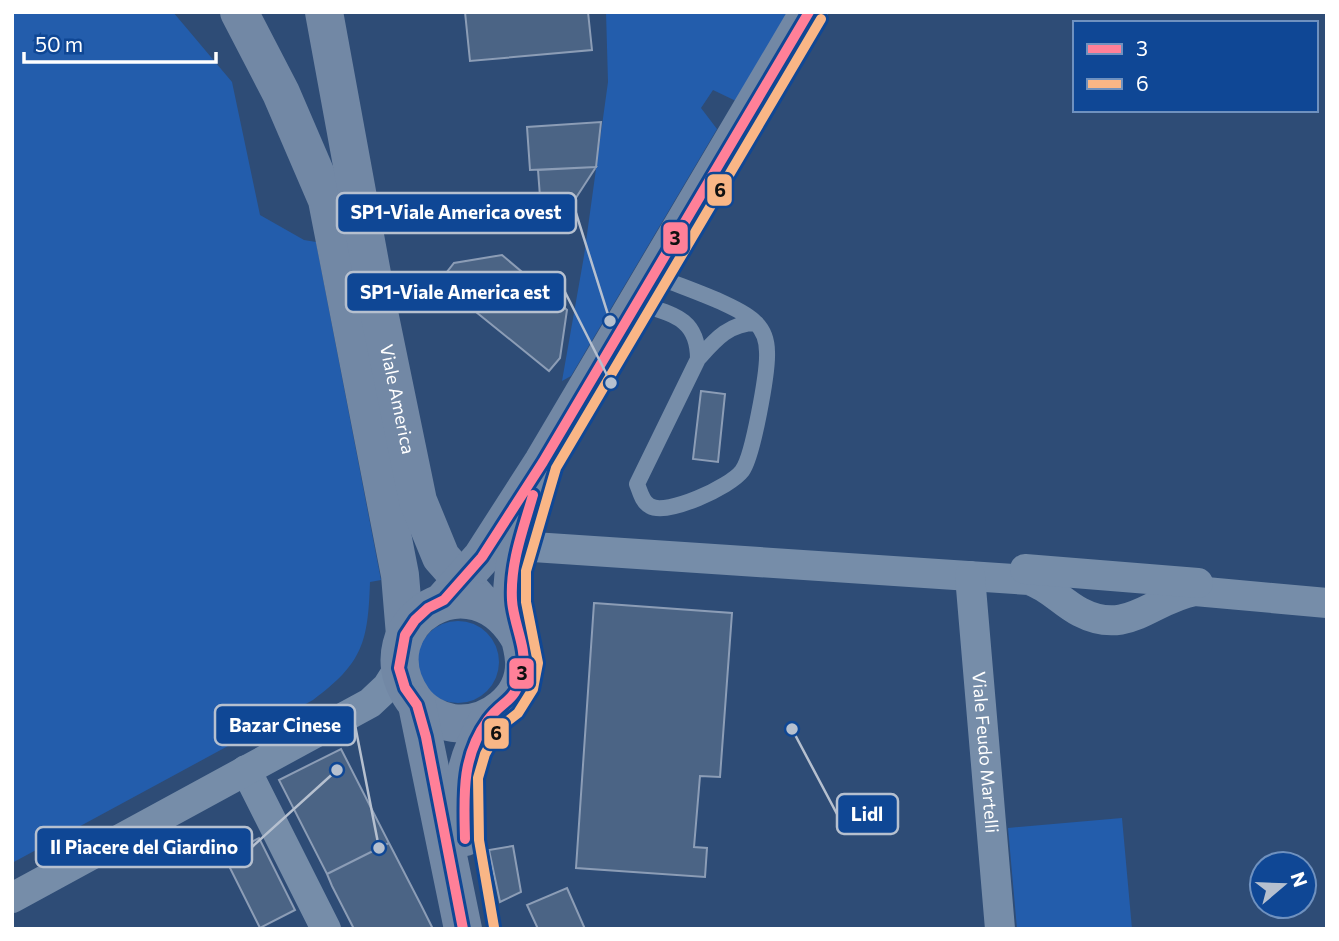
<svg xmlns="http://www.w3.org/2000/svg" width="1339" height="941" font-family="Commissioner,sans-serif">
<rect width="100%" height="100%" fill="#2e4c76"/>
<path fill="#235dac" d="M 12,12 L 173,12 L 232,82 L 260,215 L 304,240 L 316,242 L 381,580 L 370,582 C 368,642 363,663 313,700 L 12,863 Z
M 606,12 L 789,12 L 736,101 L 713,90 L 701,108 L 717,129 L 571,376 L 562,381 L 584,256 L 608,82 Z
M417 662a41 41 0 1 1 82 0a41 41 0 1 1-82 0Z
M 1122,818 L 1132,929 L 1017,929 L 1008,828 Z"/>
<path fill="#4b6485" stroke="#8c9db6" stroke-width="2" d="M 465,12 L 588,12 L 592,50 L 470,61 Z
M 601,122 L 596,167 L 530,170 L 527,127 Z
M 596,167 L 555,230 L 549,231 L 547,210 L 541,210 L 538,170 Z
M 502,255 L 567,310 L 560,358 L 549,371 L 439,282 L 454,263 Z
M 701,391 L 725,394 L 718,462 L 693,459 Z
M 594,603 L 732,613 L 720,777 L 700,776 L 694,847 L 707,848 L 705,877 L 576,868 Z
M 341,749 L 389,843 L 327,874 L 279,780 Z
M 259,838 L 295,910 L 260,928 L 224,856 Z
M 389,843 L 421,905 L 433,929 L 354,929 L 332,886 L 327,874 Z
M 513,846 L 521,892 L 500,902 L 489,850 Z
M 567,888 L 585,929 L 538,929 L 527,905 Z"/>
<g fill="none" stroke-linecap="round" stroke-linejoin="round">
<path stroke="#768da9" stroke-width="16" d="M 637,303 C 671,314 698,317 698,359 L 637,484 C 640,491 642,502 650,506 C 667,516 730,487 742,471 C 753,457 768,371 767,352 C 767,341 763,330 756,323 C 740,305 678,286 654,275
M 698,359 C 715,340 729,323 756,323"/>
<g stroke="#768da9" stroke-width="30">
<path d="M 518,546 L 1029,580 C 1050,587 1061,602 1080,612 C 1128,637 1151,599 1195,591 L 1327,603"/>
<path d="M 1025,569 L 1198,583"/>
<path id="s1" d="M 970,576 L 1000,929"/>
<path d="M 246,770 L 326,929"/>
<path d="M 12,898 L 370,703 L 387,687 L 399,668"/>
</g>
<g stroke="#7288a5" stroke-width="38">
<path d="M 239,12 L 281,93 L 327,200 L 400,575 L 405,635"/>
<path id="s2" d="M 324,12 L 379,312 L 418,501 L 441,557 L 479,600"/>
<path d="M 444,600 L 482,557 L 543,462 L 809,12"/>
<path d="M 521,641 C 474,552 361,623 413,699 C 422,712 438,721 453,723 C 489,727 526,699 524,661 C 523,640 512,620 512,599 C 512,565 521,533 531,500"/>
<path d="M 417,705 L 463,929"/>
<path d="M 465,837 C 460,787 464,762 489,718"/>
</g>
<g stroke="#0f4795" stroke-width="16">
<path id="bus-1" d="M 465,839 C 464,796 461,757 488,720 C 504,698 516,704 523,669 C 527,648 513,622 512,600 C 510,563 523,530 533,495
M 463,929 L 426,737 L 417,705 L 405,688 L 399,668 L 405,635 L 415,620 L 428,608 L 444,600 L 482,557 L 543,462 L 809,12"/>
</g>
<g stroke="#0f4795" stroke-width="16">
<path id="bus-2" d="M 494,927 L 479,840 L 478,778 L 485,754 L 500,727 L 518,713 L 533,689 L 538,663 L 526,602 L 526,571 L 556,468 L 821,19"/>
</g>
<use href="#bus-1" stroke="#ff8098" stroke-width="10"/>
<use href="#bus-2" stroke="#f9b686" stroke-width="10"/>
</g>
<g text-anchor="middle" stroke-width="7" stroke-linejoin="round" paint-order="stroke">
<g font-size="18" fill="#fff" stroke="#0f4795">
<text dy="6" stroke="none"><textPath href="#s2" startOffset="394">Viale America</textPath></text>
<text dy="6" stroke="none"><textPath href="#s1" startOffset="177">Viale Feudo Martelli</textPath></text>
</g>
</g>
<path fill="none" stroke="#b6c0cf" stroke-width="2.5" d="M610 321L576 213M611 383L565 292M379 848L355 725M792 729L837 814M337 770L252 847"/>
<g fill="#b6c0cf" stroke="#0f4795" stroke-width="2.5">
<circle cx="610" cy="321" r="7"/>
<circle cx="611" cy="383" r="7"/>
<circle cx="379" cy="848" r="7"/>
<circle cx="792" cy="729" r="7"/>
<circle cx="337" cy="770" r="7"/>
</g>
<g fill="#0f4795" stroke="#b6c0cf" stroke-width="2.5">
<rect x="337" y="193" width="239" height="40" rx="7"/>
<rect x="346" y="272" width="219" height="40" rx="7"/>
<rect x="215" y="705" width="140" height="40" rx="7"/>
<rect x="837" y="794" width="61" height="40" rx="7"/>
<rect x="36" y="827" width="216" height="40" rx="7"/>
</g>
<g font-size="19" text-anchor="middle" font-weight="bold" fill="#fff">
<text x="456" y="219">SP1-Viale America ovest</text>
<text x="455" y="299">SP1-Viale America est</text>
<text x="285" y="732">Bazar Cinese</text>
<text x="867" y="821">Lidl</text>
<text x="144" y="854">Il Piacere del Giardino</text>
</g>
<g stroke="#0f4795" stroke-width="2.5">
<rect x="706" y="173" width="27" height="34" rx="7" fill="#f9b686"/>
<rect x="662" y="221" width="27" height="34" rx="7" fill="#ff8098"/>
<rect x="508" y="657" width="27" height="33" rx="7" fill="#ff8098"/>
<rect x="483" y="717" width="27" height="33" rx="7" fill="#f9b686"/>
</g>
<g font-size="19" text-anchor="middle" font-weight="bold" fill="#111">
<text x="720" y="197">6</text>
<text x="675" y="245">3</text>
<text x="522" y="680">3</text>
<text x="496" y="740">6</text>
</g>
<rect width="1339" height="941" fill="none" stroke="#ffffff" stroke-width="28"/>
<rect x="1073" y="21" width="245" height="91" fill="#0f4795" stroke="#6f91bf" stroke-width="2"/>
<rect x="1087" y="44" width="35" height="10" fill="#ff8098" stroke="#6f91bf" stroke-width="2"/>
<text x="1136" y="56" font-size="21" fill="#ffffff">3</text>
<rect x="1087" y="79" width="35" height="10" fill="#f9b686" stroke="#6f91bf" stroke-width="2"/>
<text x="1136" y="91" font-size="21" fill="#ffffff">6</text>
<g transform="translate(1283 885) rotate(71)"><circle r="33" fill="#0f4795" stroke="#6f91bf" stroke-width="2"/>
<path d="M0-5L12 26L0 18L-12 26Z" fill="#b6c0cf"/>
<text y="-10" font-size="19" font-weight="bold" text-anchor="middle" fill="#ffffff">N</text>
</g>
<path d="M24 52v10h192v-10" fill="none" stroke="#ffffff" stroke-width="3.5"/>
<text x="35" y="52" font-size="21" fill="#ffffff" stroke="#0f4795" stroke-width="5" paint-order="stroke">50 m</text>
</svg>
